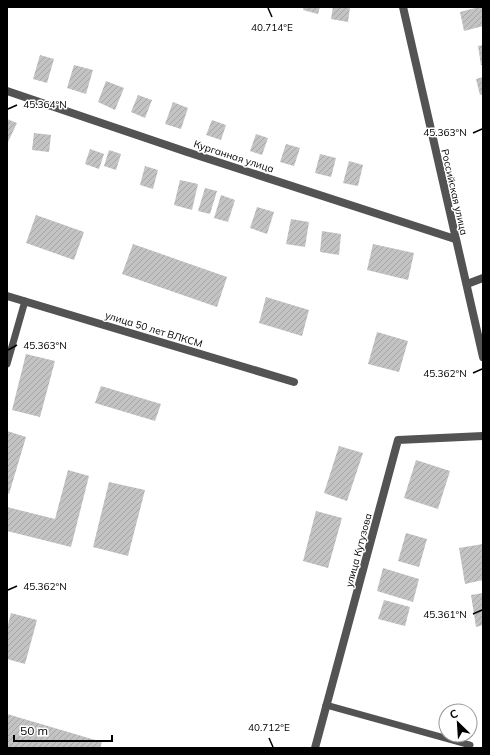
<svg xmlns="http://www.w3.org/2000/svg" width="490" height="755" font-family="Mulish,sans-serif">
<defs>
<pattern id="building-hatch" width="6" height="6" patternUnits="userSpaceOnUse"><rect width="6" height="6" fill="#c3c3c3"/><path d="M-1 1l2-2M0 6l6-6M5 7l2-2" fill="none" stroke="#a6a6a6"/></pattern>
</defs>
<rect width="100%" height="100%" fill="#fff"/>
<path fill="url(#building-hatch)" d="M 304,7 L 320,7 L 318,14 L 303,10 Z
M 333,7 L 350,7 L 348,22 L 331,19 Z
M 479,7 L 483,7 L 483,26 L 464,31 L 460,12 Z
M 483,45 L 483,65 L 481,65 L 478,46 Z
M 40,55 L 54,59 L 47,83 L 33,79 Z
M 74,65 L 93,70 L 86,94 L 67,88 Z
M 483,77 L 483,94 L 480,95 L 476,79 Z
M 106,81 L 124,88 L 115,110 L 98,102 Z
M 138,95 L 152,100 L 145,118 L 131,112 Z
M 173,102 L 188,108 L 181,129 L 165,124 Z
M 7,119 L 17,123 L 8,142 L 7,142 Z
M 212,120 L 226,125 L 221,140 L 206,135 Z
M 34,133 L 51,135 L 49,152 L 32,150 Z
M 256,134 L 268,138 L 262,155 L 250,151 Z
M 286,144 L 300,148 L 294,166 L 280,162 Z
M 90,149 L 104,154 L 99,169 L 85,164 Z
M 109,150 L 121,154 L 116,170 L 104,166 Z
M 320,154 L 336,158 L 331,177 L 315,173 Z
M 349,161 L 363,165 L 358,186 L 343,183 Z
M 145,166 L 158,170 L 153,189 L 140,185 Z
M 180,180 L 198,184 L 192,210 L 174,205 Z
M 205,188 L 217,191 L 210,214 L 198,211 Z
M 221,195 L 235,200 L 228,222 L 214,218 Z
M 257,207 L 274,212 L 267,234 L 250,228 Z
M 36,215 L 84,232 L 74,260 L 26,243 Z
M 291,219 L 309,222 L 305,247 L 286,244 Z
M 322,231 L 341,234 L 339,255 L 320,252 Z
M 133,244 L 227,277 L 217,307 L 122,274 Z
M 373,244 L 414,253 L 408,280 L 367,270 Z
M 266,297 L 309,310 L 302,336 L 259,323 Z
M 377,332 L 408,341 L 399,372 L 368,364 Z
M 26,354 L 55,361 L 40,417 L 12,410 Z
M 101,386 L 161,404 L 155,421 L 95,403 Z
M 7,431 L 26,437 L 9,494 L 7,493 Z
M 339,446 L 363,453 L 347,501 L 324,493 Z
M 416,460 L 450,471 L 438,509 L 404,498 Z
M 68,470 L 89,476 L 71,547 L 7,531 L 7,507 L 55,519 Z
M 109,482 L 145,490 L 128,556 L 93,547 Z
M 316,511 L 342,518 L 328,568 L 303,561 Z
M 406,533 L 427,539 L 419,567 L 398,561 Z
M 483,544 L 483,580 L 465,584 L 459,548 Z
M 383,568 L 419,579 L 413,602 L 377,591 Z
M 483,593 L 483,625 L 476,627 L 471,595 Z
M 384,600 L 410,607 L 405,626 L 378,619 Z
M 11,613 L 37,620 L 25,664 L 7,659 L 7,628 Z
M 7,714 L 102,742 L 100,748 L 7,748 Z"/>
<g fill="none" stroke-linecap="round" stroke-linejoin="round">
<path stroke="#535353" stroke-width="7" d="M 7,364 L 25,301
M 326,705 L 470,745"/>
<path stroke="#535353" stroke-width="8" d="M 7,91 L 187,152 L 455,239
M 467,284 L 483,278
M 7,296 L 294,382
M 315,748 L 398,440 L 483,436"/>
<path stroke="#535353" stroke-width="8" d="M 403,7 L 483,357"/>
</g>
<path fill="none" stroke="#000" stroke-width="1.5" d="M 268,8 L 272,17M 8,109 L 17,105M 473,133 L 482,129M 8,350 L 17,345M 473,373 L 482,369M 8,590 L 17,586M 473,614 L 482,610M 269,738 L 273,747"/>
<g text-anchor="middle" stroke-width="3" stroke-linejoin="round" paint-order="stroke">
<g font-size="10" fill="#000" stroke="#fff">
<text transform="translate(234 156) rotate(18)" y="4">Курганная улица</text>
<text transform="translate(455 192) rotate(77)" y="4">Российская улица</text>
<text transform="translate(154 329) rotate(17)" y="4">улица 50 лет ВЛКСМ</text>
<text transform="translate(358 550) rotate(-75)" y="4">улица Кутузова</text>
</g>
</g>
<g font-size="10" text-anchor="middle" fill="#000" stroke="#fff" stroke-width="3" stroke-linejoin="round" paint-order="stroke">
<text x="272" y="31">40.714°E</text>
<text x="45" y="108">45.364°N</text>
<text x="445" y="136">45.363°N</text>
<text x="45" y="349">45.363°N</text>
<text x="445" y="377">45.362°N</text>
<text x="45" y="590">45.362°N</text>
<text x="445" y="618">45.361°N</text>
<text x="269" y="731">40.712°E</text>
</g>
<rect width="490" height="755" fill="none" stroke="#000000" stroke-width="16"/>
<g transform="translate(458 723) rotate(335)"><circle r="19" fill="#ffffff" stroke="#999999"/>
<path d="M0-3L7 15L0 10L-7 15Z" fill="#000000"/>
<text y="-6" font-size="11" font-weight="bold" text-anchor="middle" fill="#000000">С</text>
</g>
<path d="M14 735v6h98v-6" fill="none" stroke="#000000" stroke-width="2"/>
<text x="20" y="735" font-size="12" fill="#000000" stroke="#ffffff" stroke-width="3" paint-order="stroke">50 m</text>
</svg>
